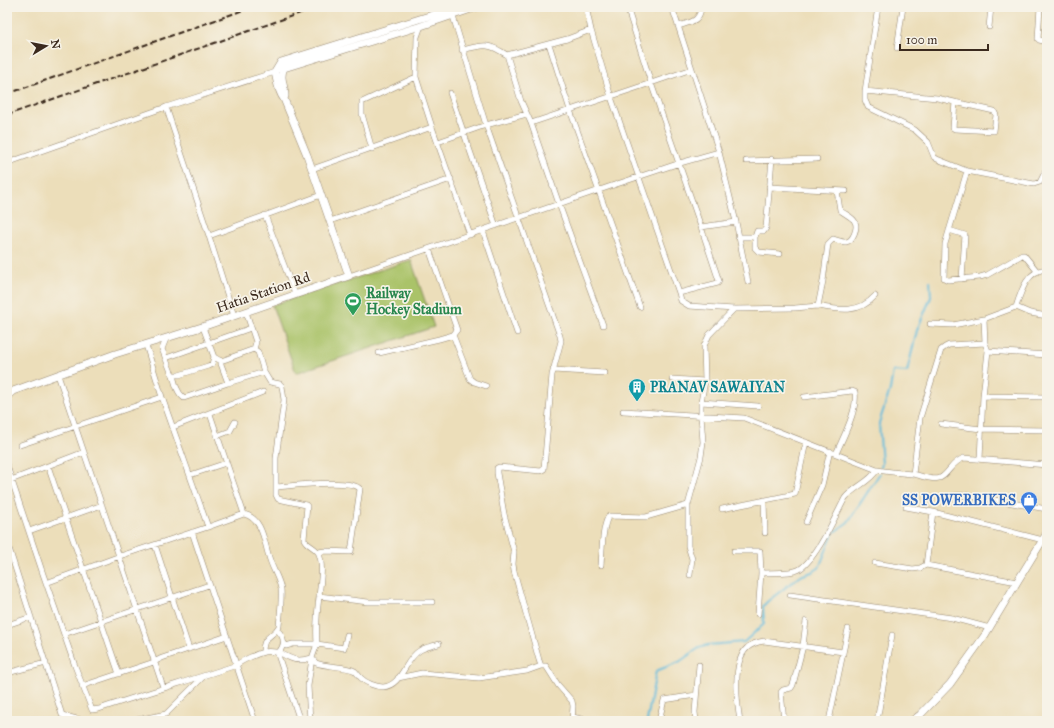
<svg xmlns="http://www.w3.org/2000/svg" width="1054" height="728" font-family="'IM FELL Great Primer',serif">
<rect width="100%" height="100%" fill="#f7f3e8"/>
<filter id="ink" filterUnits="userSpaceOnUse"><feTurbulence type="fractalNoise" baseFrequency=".025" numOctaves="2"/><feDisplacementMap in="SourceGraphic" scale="8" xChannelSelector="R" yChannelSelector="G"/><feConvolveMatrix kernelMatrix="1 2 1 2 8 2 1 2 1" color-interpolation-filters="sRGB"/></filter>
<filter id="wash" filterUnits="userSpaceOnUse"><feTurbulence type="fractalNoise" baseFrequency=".012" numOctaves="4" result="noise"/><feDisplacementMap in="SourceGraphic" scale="16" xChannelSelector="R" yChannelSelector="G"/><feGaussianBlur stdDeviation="0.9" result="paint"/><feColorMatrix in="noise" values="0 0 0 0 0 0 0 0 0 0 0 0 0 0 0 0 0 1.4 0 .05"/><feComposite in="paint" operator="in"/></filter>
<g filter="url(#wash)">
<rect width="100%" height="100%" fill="#ecdeba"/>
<path fill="#aac369" stroke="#727644" d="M 411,260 L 434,327 L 296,373 L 272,305 Z"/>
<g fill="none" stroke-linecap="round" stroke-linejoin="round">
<path stroke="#5fbcdd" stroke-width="2" d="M 881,467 L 882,464 L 879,423 L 890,390 L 893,371 L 907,372 L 917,330 L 931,297 L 930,281
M 647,721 L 656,671 L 679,662 L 699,648 L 708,645 L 744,642 L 764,624 L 763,606 L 768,601 L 800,576 L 812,572 L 819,568 L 833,533 L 848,522 L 880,473"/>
</g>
</g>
<g filter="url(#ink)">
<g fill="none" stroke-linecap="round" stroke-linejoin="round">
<g stroke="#94846c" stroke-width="6">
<path id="street" d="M 586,7 L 591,30 L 567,39 L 507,55 L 521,101 L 531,123 L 651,83 L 701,227 L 736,222 L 719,152
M 627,7 L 651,83 L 692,69
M 878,7 L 865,91 L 865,100 L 868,107 L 915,130 L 928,142 L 934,157 L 937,159 L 967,171 L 945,244 L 944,278 L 948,280 L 980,277 L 987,275 L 1022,255 L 1024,255 L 1037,271
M 927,7 L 928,7
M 1040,7 L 1038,39 L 1039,40 L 1047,42
M 452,13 L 486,125 L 560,336 L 561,341 L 552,375 L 544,469 L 541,471 L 499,467 L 497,468 L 497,473 L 504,514 L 514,552 L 513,564 L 514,571 L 539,660 L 541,666 L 546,666 L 558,685 L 572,701 L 573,706 L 572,721
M 421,26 L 417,37 L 416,77 L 432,127
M 678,26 C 690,22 700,22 701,7
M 989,27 L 991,7
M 591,30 L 611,97 L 679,293 L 718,283 L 719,281 L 701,227
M 549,44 L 570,110 L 640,307
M 897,48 L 903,7
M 462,50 C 484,45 487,42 507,55
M 865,91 L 937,98 L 994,111 L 996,115 L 994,131 L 955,129 L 953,128 L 955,102
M 450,93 L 496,226
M 166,107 L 209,236 L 234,316
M 531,123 L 559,204 L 603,325
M 438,142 L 486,125 L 527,114
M 372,149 L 362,114 L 362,102 L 416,77
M 772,159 L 766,228 L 764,231 L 757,231 L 755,237 L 755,248 L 759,252 L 780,254
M 746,161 L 817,159
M 7,163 L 166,107 L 275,72
M 312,169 L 432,127 L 470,235
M 967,171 L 1034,184 L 1040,182 L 1047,168
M 769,187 L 846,191
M 265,215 L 295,294
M 330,221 L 451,179
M 736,222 L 748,282
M 949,230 L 965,235 L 962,279
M 483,231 L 517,333
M 209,236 L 321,195
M 738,237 L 755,237
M 1047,269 C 1027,270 1021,291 1016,307 L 984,319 L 985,343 L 988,351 L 1047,355
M 349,276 L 617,184 L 680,163 L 719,152 L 672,7
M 679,293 L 681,301 L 689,306 L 734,309 L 795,308 L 818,306 L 823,281 L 828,244 L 833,239 C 837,240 842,242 846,242 C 853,241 858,228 855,222 C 853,217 844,214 840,210 L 837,191
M 818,306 C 839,310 859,314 875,296
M 1016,307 L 1030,313 L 1047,316
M 930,324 L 953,325 L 984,319
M 205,326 L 204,330 L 214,357 L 221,361 L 254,349 L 256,342 L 246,312
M 453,335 L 470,379 L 474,382 L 486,386
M 166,339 L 162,349 L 171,372 L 173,375 L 179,375 L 208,366 L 212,364 L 214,357
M 379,353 L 439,339 L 453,335 L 457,330 L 429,249
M 166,358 L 251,328
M 221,361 L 221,364 L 228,383 L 264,372 L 258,352 L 254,349
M 553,370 L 605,373
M 264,372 L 270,382 L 280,384 L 282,386 L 284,400 L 276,458 L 276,495 L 278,499 L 306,505 L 307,506 L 304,539 C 307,546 316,547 319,554 C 324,567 320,584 319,597 C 317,613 316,629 317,644 L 344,648 L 347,635
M 58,375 L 163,687
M 173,375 C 175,383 177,393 184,398 L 228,383
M 672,379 L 705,381
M 983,396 L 988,351
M 804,397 L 852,391 L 855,392 C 858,410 843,437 836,454
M 701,402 L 758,406
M 623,411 L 744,418 L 877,470 C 889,472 900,473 912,474 C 921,475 931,481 940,478 C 949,474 951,462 964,458 L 1047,465
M 210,414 L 244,514
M 941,424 L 981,429 L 1047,430
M 173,427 L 263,392
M 217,436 L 230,431 L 235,422
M 20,445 L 162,397
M 980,459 L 983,396 L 1047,397
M 7,466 L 43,574 L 75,666 L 92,710 L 99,709 C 144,694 191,680 237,665 C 240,661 259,653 264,652 C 268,651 273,652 277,652 L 300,721
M 48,466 L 119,674
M 913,474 L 920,418 L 941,350 L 945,347 L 949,345 L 985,343
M 190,475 L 226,463
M 11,480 L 84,452
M 276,487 C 290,486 352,478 360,489 L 351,552 L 325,551 L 318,552
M 952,496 L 965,495 L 1047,509
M 764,500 L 765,533
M 688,505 L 688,546 L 692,559 L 690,575
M 906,507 L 933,512 L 1043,540
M 722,509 L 795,494 L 806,442
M 806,522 L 822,485 L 830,451
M 208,527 L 244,514 C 264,519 264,544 270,560 C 273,570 279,578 281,589 C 282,599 280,615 279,626 C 273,638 263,634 263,652
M 29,531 L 102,505
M 192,532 L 255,721
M 7,542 L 62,715 L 84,721
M 155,545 L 189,649
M 734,551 L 760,551 L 761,573 L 758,614
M 875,563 L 913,569 L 920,568 L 926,565 L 933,512
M 601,565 C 602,554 602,524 609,516 L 646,517 L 688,505 L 701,457 L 703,442 L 701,415 L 701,402 L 705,381 L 704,346 L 709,335 L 734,309
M 926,565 L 1017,582
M 761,573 C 771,572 789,574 798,570 C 815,562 836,515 845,498 C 854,487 870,482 877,470
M 46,583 L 120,556 L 208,527 L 162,397 L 146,345
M 790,595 L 952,618 L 990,628
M 319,596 L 368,602 L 432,602
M 7,625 L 31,617
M 277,630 C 285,637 285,645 279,652 C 292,660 297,662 312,658 L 308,686 L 310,721
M 64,634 L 209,585
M 284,643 L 286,646 L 293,644 L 317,644 L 312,658 L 316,663 C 326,667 347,666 355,671 C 357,673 359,676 361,678 C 366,683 376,687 383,687 C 402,686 405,659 419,651 C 424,647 433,646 439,644
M 7,673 L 46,663
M 398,678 L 422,673 L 479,678 L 527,671 L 541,666
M 82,686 L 154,662 L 162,658 L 227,636
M 573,717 L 589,721
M 132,721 L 166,714 L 204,676
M 659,721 L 664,700 L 696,695
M 696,721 L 695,712 L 699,665
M 740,721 C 737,703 732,662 747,648 C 751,644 758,642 764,641 L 843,652
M 784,721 L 781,692 L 783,690 L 791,688 L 793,685 L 803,646 L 806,621
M 829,721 L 848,629
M 877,721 L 892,635"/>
</g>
<g stroke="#94846c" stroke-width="8">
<path id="secondary" d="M 285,96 C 285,86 279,78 284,68 L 421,26 L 477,7
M 7,396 L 13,391 L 115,354 L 205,326 L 349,276 L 307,155 L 284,99 C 278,92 277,81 275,72 L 281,62 L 458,7
M 912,721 L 920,715 L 950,684 L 985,635 L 1017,582 L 1047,533"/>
</g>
<use href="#street" stroke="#fff" stroke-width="5"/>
<use href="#secondary" stroke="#fff" stroke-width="7"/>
<path stroke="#3b2a1e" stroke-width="2" stroke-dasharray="6 3" stroke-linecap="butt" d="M 7,94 L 252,7
M 7,115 L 318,7"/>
</g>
</g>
<defs>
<g id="stadium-pin" transform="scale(0.9)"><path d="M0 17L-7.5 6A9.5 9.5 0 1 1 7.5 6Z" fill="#2e9e5b" stroke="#f7f3e8"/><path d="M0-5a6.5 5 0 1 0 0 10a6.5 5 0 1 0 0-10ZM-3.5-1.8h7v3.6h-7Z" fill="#fff"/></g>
<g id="building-pin" transform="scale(0.9)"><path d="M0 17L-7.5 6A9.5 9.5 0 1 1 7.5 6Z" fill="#0f9aa8" stroke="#f7f3e8"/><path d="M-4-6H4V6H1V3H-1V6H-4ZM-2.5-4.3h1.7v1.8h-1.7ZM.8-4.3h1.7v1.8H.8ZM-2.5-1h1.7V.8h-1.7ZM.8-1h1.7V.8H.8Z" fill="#fff"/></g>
<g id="shop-pin" transform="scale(0.9)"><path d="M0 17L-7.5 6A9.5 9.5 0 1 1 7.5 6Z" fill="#3f7fe0" stroke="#f7f3e8"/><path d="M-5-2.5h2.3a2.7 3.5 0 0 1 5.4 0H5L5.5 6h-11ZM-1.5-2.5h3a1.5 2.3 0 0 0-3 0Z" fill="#fff"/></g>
</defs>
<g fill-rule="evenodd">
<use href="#stadium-pin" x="353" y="301"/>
<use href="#building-pin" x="637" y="387"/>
<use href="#shop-pin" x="1029" y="500"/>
</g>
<g text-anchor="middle" stroke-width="3.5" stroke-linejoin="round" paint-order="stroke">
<g font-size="14" fill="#3b2a1e" stroke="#f7f3e8">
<text transform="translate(263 292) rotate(-19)" y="5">Hatia Station Rd</text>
</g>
<g font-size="14" font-weight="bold" fill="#27864d" stroke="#f7f3e8" text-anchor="start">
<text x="366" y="298">Railway<tspan x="366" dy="16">Hockey Stadium</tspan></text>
</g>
<g font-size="14" font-weight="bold" fill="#0d838f" stroke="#f7f3e8" text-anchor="start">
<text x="650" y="392">PRANAV SAWAIYAN</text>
</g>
<g font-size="14" font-weight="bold" fill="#366cbe" stroke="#f7f3e8" text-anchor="end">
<text x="1016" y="505">SS POWERBIKES</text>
</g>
</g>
<rect width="1054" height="728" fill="none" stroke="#f7f3e8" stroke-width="24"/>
<g transform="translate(46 46) rotate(80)" stroke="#f7f3e8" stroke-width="3" paint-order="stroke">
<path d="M0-3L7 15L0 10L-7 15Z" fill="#3b2a1e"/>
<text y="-6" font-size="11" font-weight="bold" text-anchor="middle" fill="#3b2a1e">N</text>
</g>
<path d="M900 44v6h88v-6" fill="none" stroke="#3b2a1e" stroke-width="2"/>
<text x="906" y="44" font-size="12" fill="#3b2a1e" stroke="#f7f3e8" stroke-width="3" paint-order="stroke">100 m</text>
</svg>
